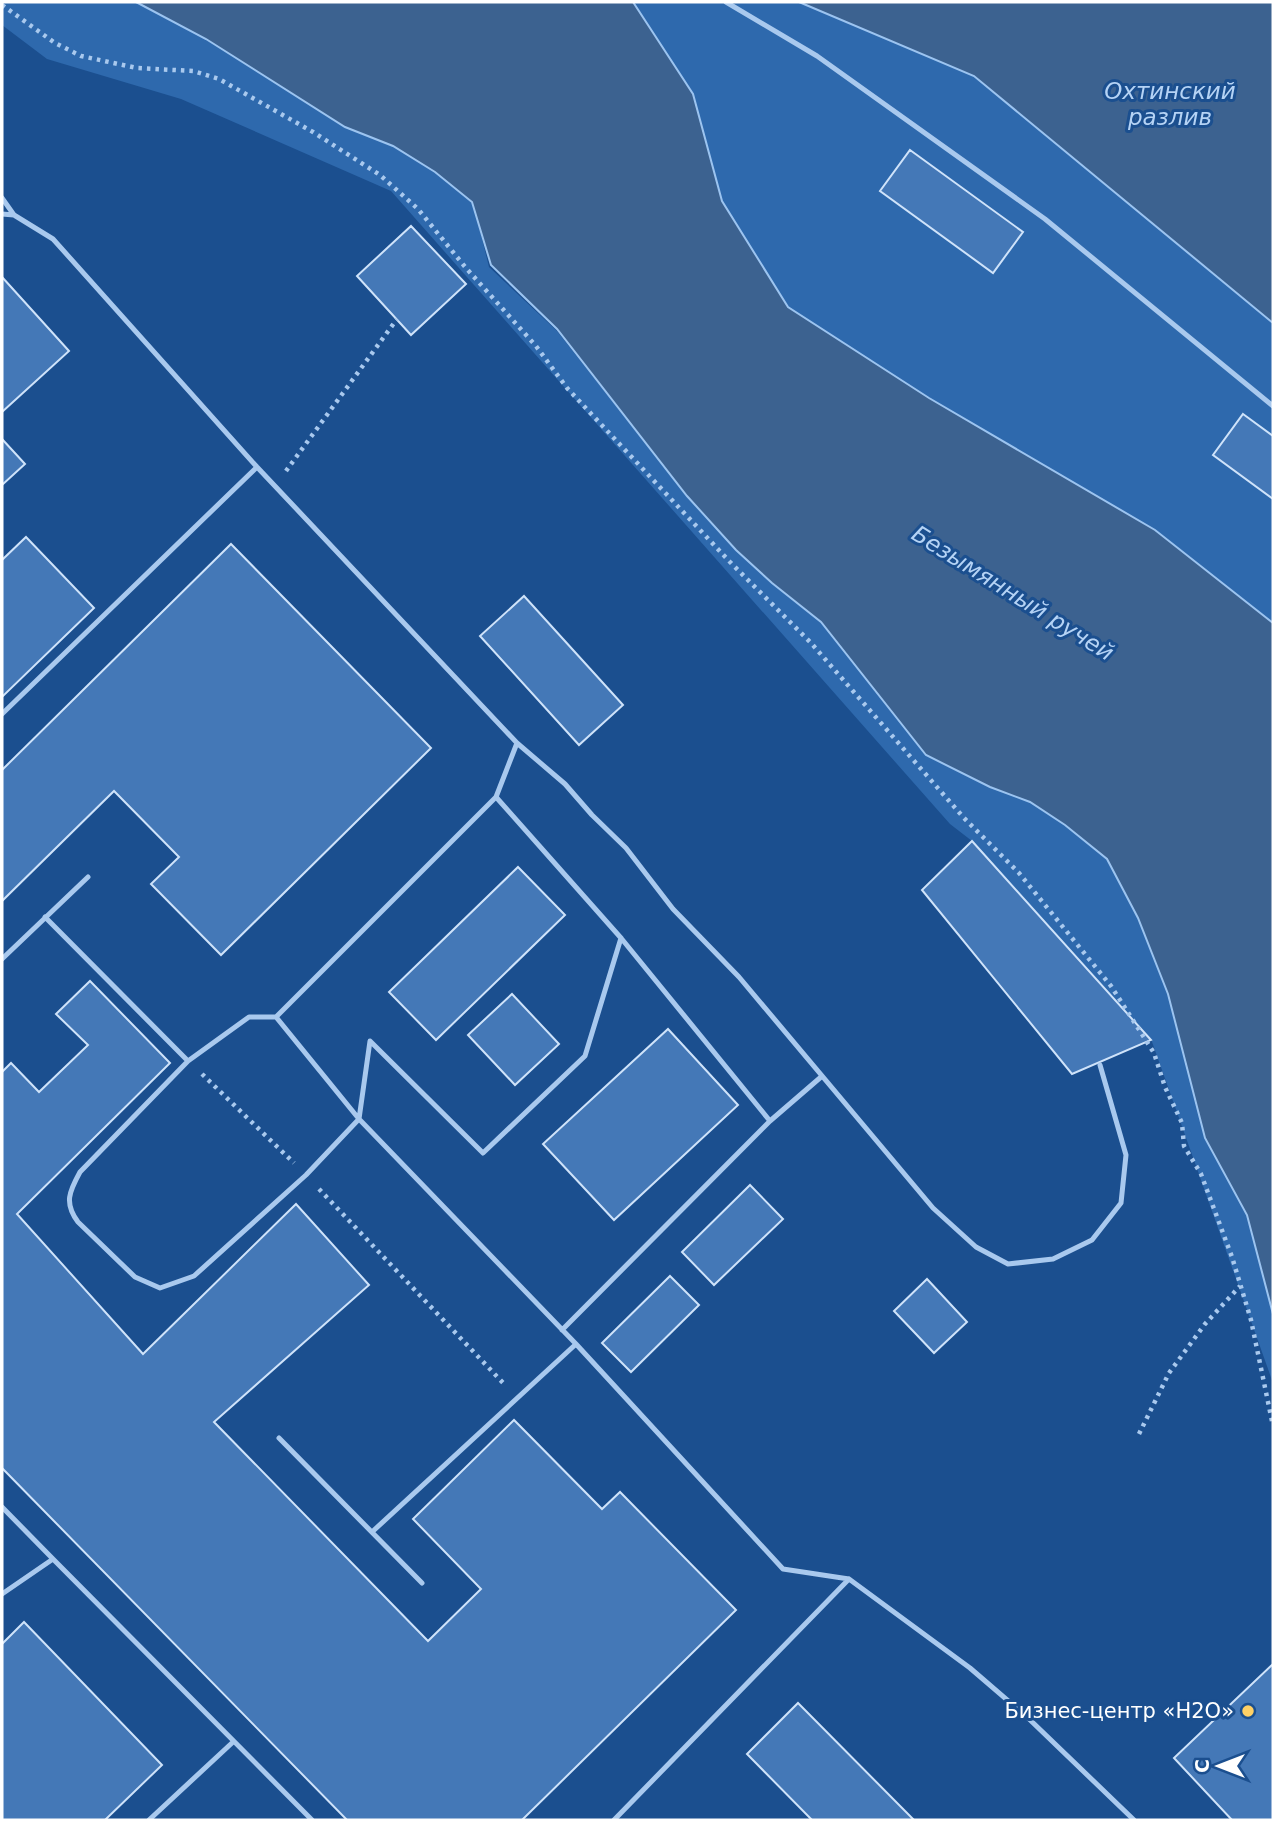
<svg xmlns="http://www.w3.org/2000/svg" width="1275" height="1822" font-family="'DejaVu Sans',sans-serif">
<rect width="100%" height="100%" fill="#1b4f8f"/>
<path fill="#2e69ad" d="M 2,2 L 136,2 L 206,39 L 345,127 L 393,146 L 435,172 L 473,202 L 489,267 L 557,331 L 687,496 L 736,550 L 772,583 L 821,622 L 926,755 L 990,787 L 1030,802 L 1065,825 L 1108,859 L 1138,918 L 1168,994 L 1205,1138 L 1247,1215 L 1273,1314 L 1273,1383 L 1151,1039 L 972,841 L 950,824 L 391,191 L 181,99 L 47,59 L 2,25 Z
M 633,2 L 799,2 L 974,76 L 1273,323 L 1273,623 L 1155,530 L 929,398 L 788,307 L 722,201 L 693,94 Z"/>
<path fill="#3c6290" stroke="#9cc4f0" stroke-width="2" d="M 136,2 L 633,2 L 693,94 L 722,201 L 788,307 L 929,398 L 1155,530 L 1273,623 L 1273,1314 L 1247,1215 L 1205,1138 L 1168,994 L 1138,918 L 1107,859 L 1065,825 L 1030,802 L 990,787 L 926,755 L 821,622 L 772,583 L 736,550 L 687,496 L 557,329 L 491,265 L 472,202 L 435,172 L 393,146 L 345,127 L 206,39 Z
M 799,2 L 1273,2 L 1273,323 L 974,76 Z"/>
<path fill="#4478b7" stroke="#cfe3fa" stroke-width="2" d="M 910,150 L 1023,232 L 993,273 L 880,191 Z
M 411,226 L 466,284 L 411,335 L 357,276 Z
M 2,277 L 69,351 L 2,412 Z
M 1243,414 L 1273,436 L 1273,499 L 1213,455 Z
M 2,439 L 25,464 L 2,485 Z
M 26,537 L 94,608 L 2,697 L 2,560 Z
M 231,544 L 431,748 L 221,955 L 151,884 L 179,857 L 114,791 L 2,901 L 2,770 Z
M 524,596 L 623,705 L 579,745 L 480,636 Z
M 972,841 L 1151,1040 L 1072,1074 L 922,890 Z
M 518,867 L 565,915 L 436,1040 L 389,992 Z
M 90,981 L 170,1063 L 17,1214 L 143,1354 L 296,1204 L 369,1285 L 214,1422 L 428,1641 L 481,1589 L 413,1519 L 514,1420 L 602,1509 L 620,1492 L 736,1610 L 522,1820 L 347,1820 L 2,1468 L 2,1072 L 11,1063 L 39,1092 L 88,1045 L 56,1014 Z
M 512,994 L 559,1044 L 515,1085 L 468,1035 Z
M 668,1029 L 738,1105 L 614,1220 L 543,1144 Z
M 750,1185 L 783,1219 L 714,1285 L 682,1252 Z
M 670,1276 L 699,1305 L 631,1372 L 602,1343 Z
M 927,1279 L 967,1322 L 934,1353 L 894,1311 Z
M 24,1622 L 162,1765 L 105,1820 L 2,1820 L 2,1644 Z
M 1273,1664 L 1273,1820 L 1232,1820 L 1174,1758 Z
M 798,1703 L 914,1820 L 812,1820 L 747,1754 Z"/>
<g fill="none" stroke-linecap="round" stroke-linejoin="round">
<path stroke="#a9c9ee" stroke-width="4.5" stroke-dasharray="3.5 5" stroke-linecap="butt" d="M 2,5 L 55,43 L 81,56 L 137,68 L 193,71 L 219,79 L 313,132 L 380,175 L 418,209 L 466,268 L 536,346 L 567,388 L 730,562 L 811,643 L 964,818 L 1019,873 L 1111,986 L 1154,1053 L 1165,1087 L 1182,1123 L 1184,1146 L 1201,1174 L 1232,1257 L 1251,1320 L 1273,1426
M 286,471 L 397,319
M 202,1074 L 294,1163
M 319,1189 L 506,1386
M 1139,1434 L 1169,1373 L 1205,1324 L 1240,1286"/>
<path stroke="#a9c9ee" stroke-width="5" d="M 726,2 L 817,56 L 1045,219 L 1273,406
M 2,198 L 14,215
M 2,214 L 14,215 L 53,239 L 257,467 L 517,743 L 496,797 L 276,1017 L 359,1119 L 576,1344 L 783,1569 L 849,1579 L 970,1668 L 1027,1717 L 1134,1820
M 2,714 L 257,467
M 517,743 L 565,784 L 592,815 L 626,848 L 673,909 L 739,977 L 933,1208 L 976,1247 L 1008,1264 L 1053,1259 L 1092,1240 L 1121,1203 L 1126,1155 L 1100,1065
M 496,797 L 621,938 L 770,1121
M 45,917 L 188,1061
M 2,959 L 88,877
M 276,1017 L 249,1017 L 188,1061 L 80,1172 C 69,1192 64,1203 78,1222 L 135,1277 L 160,1288 L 194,1276 L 306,1175 L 359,1119 L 370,1041 L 483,1153 L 585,1056 L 621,938
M 562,1330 L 770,1121 L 821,1077
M 279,1438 L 422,1583
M 2,1507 L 53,1559
M 372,1532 L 576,1344
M 2,1594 L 53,1559 L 312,1820
M 149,1820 L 233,1742
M 614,1820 L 849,1579"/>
</g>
<circle fill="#ffd166" stroke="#1b4f8f" stroke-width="2.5" cx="1248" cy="1711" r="7"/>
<g text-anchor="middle" stroke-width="6" stroke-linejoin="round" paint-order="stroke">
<g font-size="21" fill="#fff" stroke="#1b4f8f" text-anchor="end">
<text x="1234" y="1718">Бизнес-центр «H2O»</text>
</g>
<g font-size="23" font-style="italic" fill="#b5d3f5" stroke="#1b4f8f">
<text x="1170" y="99">Охтинский<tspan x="1170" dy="26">разлив</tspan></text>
<text transform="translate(1013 593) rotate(32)" y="8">Безымянный ручей</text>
</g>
</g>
<rect width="1275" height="1822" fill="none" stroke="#ffffff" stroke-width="7"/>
<g transform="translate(1219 1766) rotate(270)" stroke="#1b4f8f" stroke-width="5" paint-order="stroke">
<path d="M0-5L12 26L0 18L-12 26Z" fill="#ffffff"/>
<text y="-10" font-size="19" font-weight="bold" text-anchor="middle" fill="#ffffff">С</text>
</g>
</svg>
